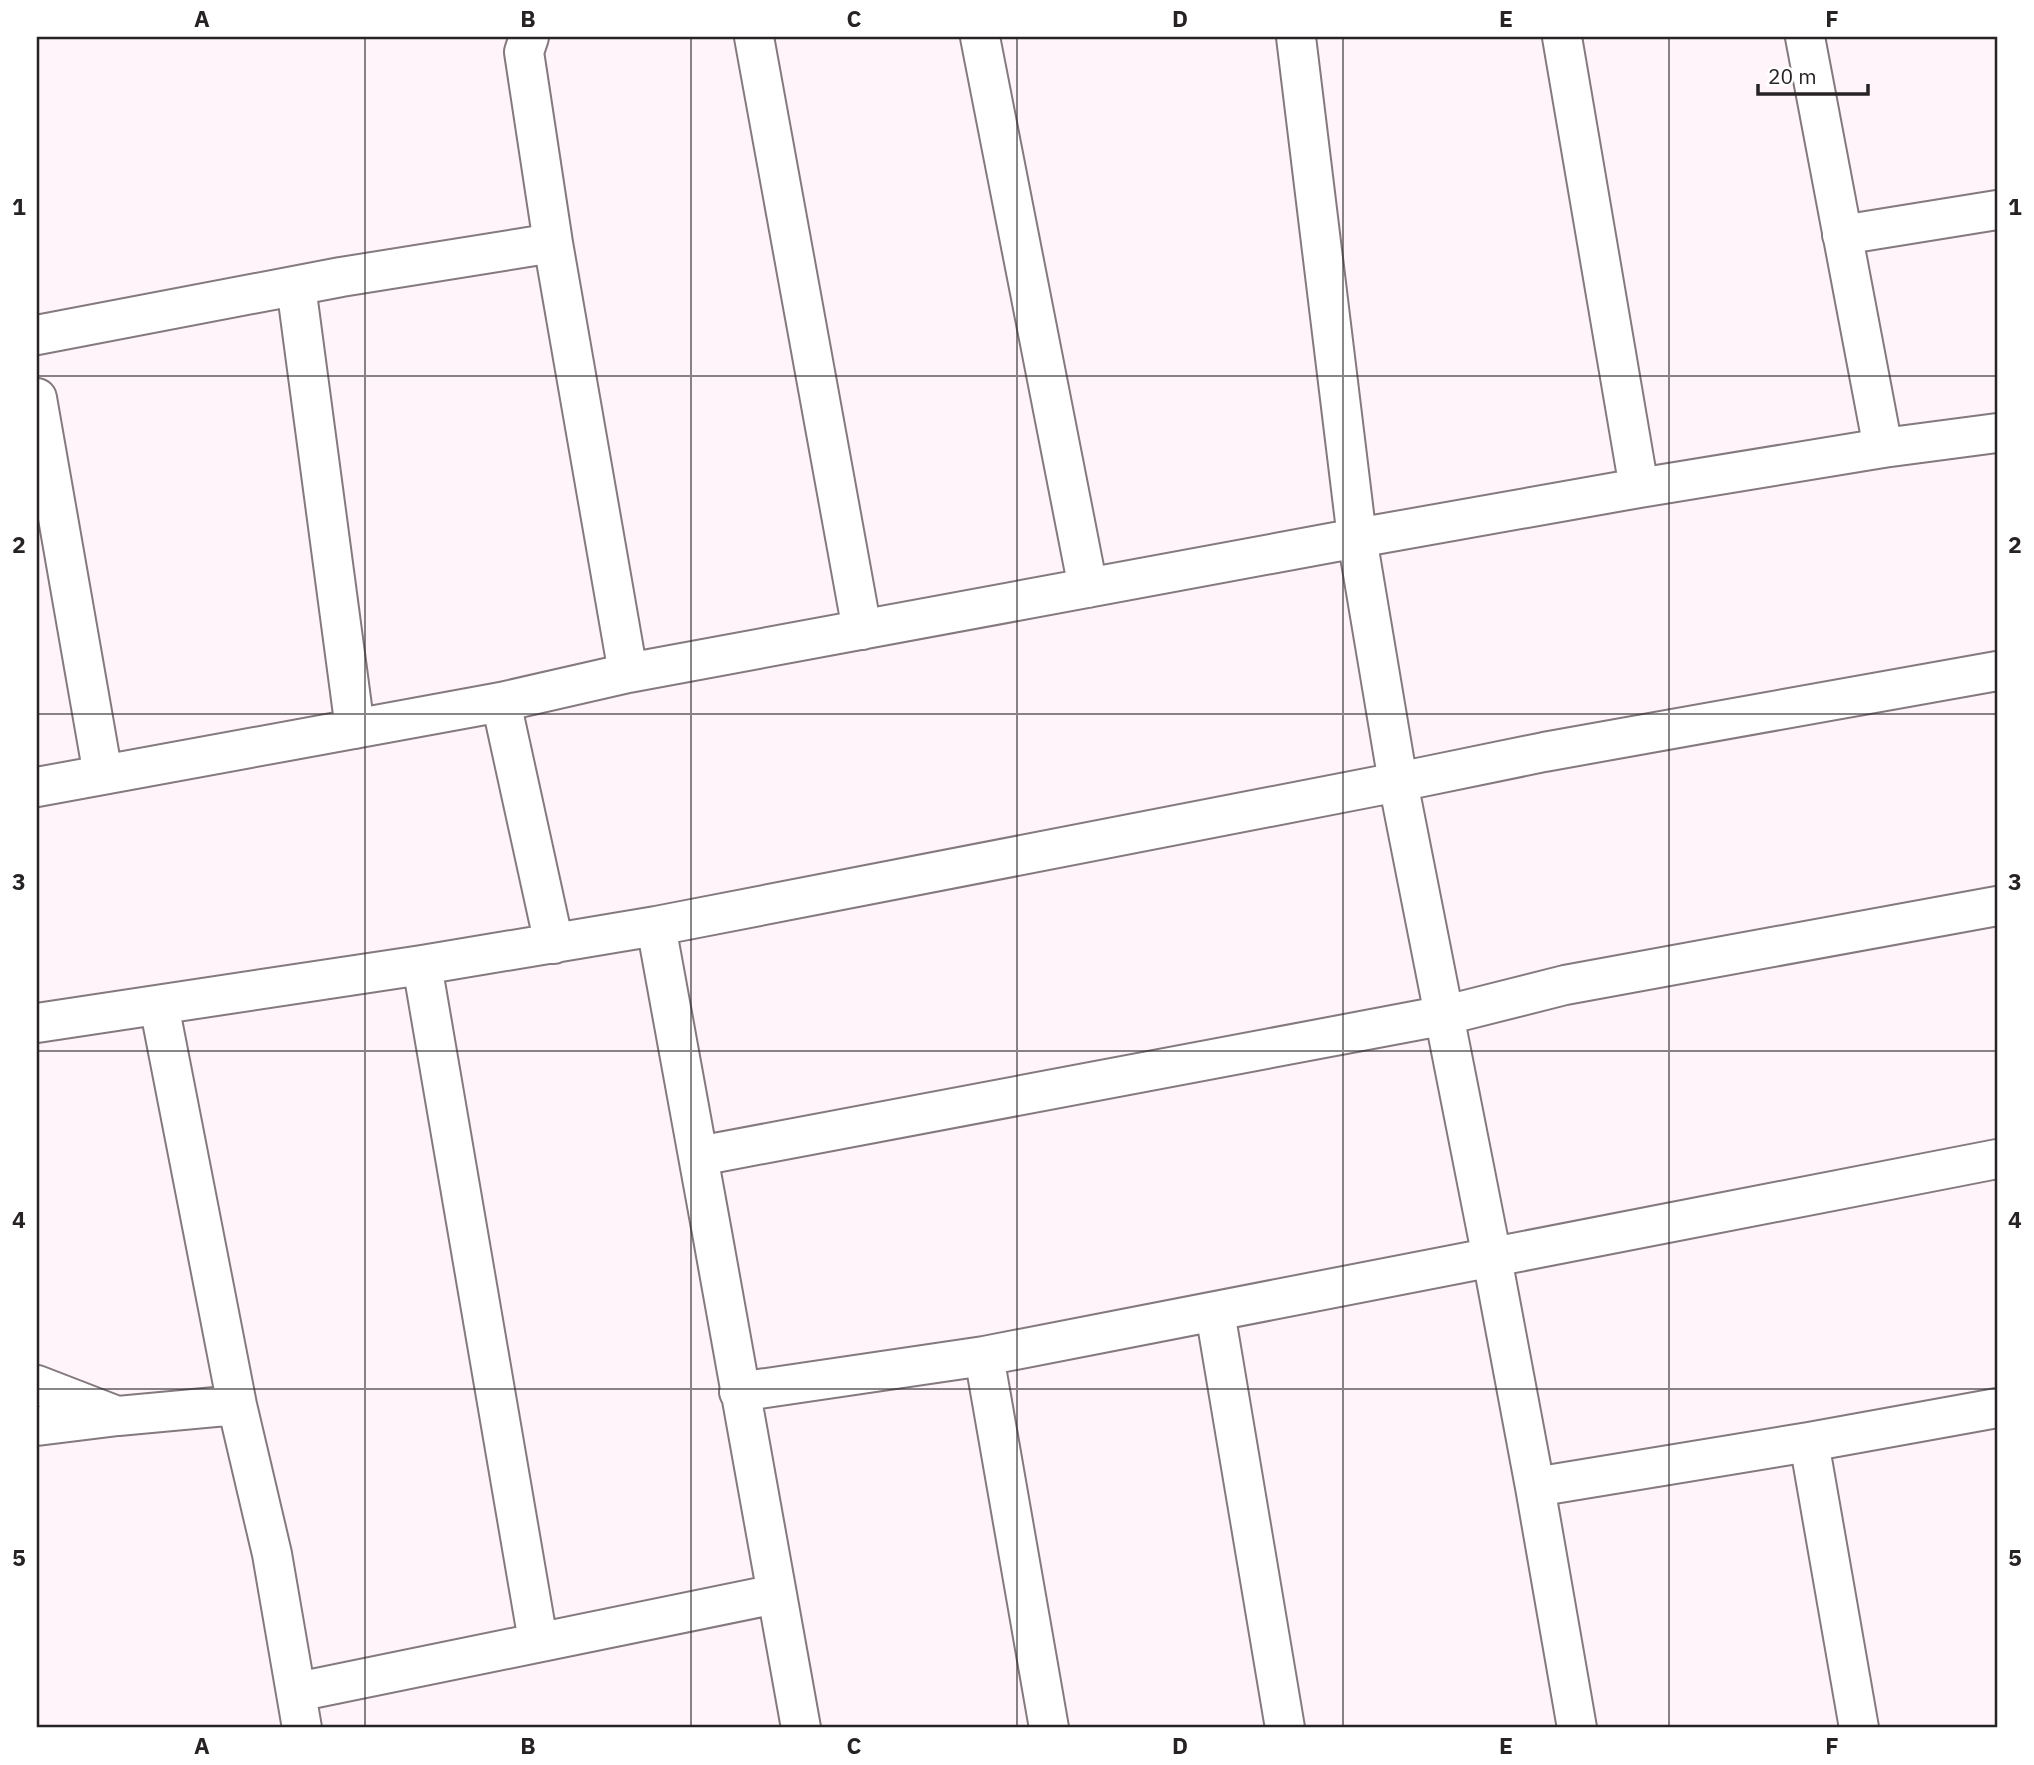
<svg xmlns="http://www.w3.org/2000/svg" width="2034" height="1765" font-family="'IBM Plex Sans',sans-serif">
<rect width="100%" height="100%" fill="#fff4f9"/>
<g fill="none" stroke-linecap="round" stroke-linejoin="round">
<g stroke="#83797e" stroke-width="42">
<path id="minor" d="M 529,37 L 524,52 L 553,243 L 628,673
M 754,37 L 862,630
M 980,37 L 1088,588
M 1296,37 L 1357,538 L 1398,782 L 1492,1258 L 1535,1487 L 1577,1728
M 1562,37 L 1639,488
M 1805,37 L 1883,448
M 1842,235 L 1997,210
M 296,286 L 355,729
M 37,335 L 341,277 L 553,243
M 37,398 L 103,775
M 501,702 L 554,944
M 37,787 L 501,702 L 628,673 L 1357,538 L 1639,488 L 1883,448 L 1997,433
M 656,926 C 706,1193 752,1461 801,1728
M 422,965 L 538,1641
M 159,1005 L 237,1405 L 272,1554 L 302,1728
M 37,1023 L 422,965 L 656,926 L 1398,782 L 1544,752 L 1997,671
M 699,1156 L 1446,1015 L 1565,985 L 1997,906
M 1215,1312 L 1285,1728
M 984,1356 L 1049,1728
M 37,1385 L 112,1414
M 739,1392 L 984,1356 L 1997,1159
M 37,1426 L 118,1416 L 237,1405
M 1809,1442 L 1859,1728
M 1535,1487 L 1809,1442 L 1997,1408
M 297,1692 L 776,1594"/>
</g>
<use href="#minor" stroke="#fff" stroke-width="38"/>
</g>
<path fill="none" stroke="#272325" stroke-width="2" stroke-opacity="0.55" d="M 365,37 L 365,1728M 691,37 L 691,1728M 1017,37 L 1017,1728M 1343,37 L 1343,1728M 1669,37 L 1669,1728M 37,376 L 1997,376M 37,714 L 1997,714M 37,1051 L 1997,1051M 37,1389 L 1997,1389"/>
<rect width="2034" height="1765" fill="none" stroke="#ffffff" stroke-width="77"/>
<path d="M1758 84v10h110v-10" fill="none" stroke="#272325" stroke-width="3.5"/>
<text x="1768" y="84" font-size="21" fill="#272325" stroke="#ffffff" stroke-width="5" paint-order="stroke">20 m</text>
<rect x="38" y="38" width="1958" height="1688" fill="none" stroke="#272325" stroke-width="2.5"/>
<g font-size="23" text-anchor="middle" font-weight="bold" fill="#272325">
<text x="202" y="27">A</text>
<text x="528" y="27">B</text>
<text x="854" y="27">C</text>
<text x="1180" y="27">D</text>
<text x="1506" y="27">E</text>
<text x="1832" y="27">F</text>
<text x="19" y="215">1</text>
<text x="2015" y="215">1</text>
<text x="19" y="553">2</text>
<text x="2015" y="553">2</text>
<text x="19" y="890">3</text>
<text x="2015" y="890">3</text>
<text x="19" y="1228">4</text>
<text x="2015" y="1228">4</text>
<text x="19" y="1566">5</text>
<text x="2015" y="1566">5</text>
<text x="202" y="1754">A</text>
<text x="528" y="1754">B</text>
<text x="854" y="1754">C</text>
<text x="1180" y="1754">D</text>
<text x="1506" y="1754">E</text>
<text x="1832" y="1754">F</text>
</g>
</svg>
